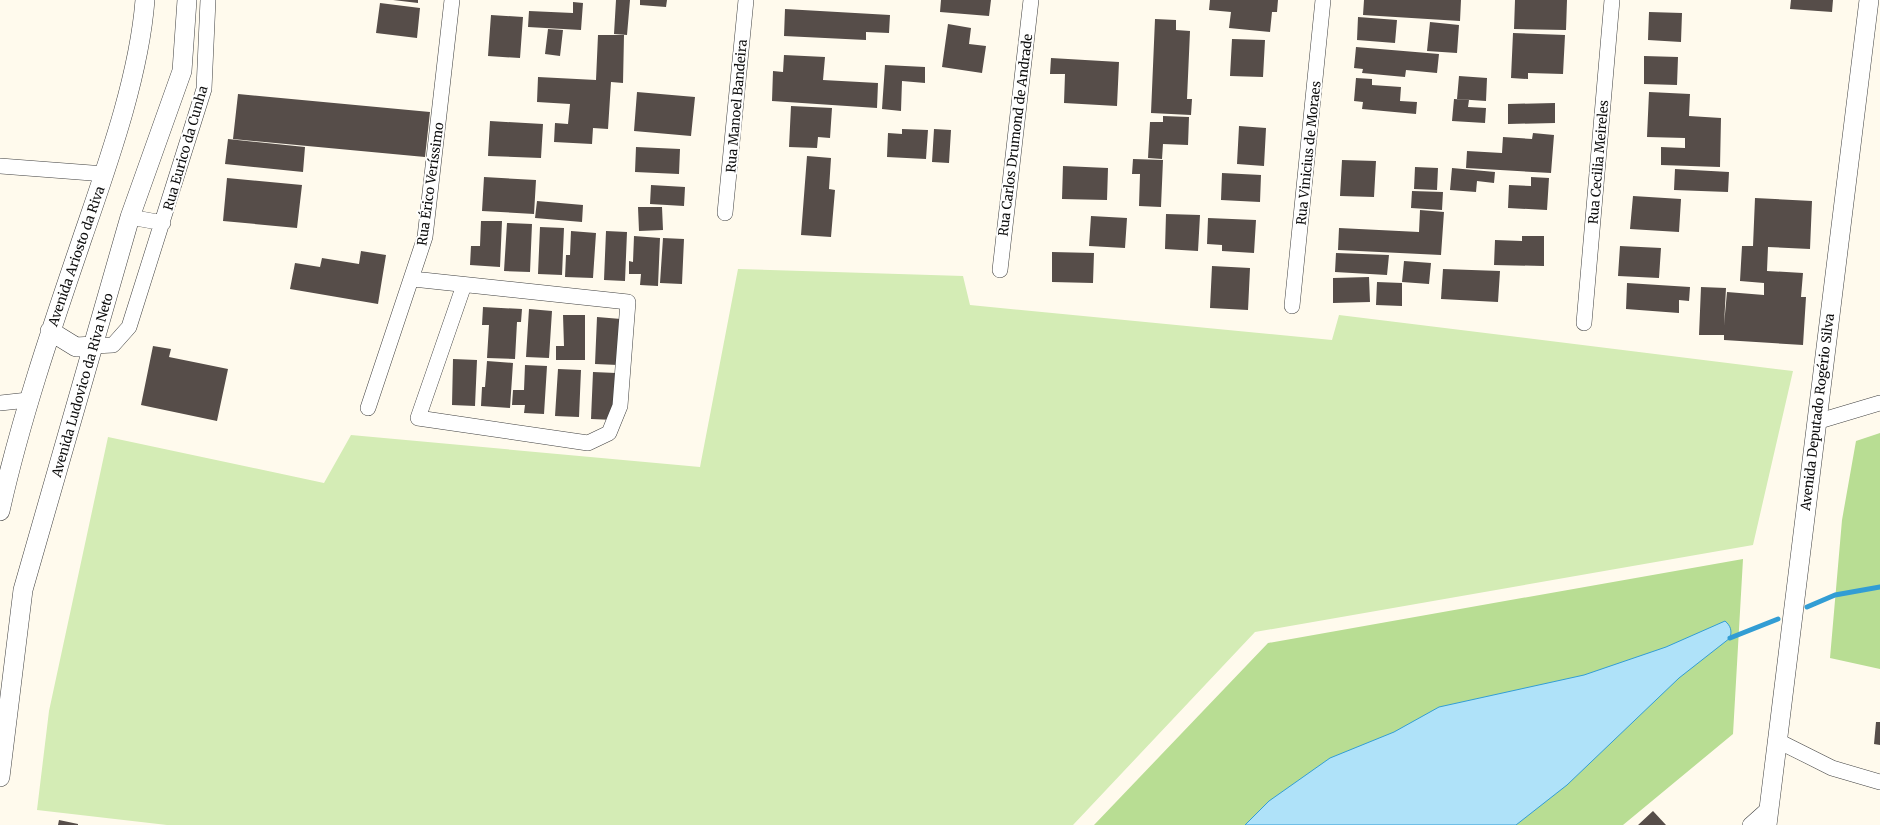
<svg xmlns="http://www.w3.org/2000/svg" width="1880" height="825" font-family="Merriweather,serif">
<rect width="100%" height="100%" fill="#fffaed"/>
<path fill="#d4ecb5" d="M 738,269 L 963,276 L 970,305 L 1332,340 L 1339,315 L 1793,371 L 1753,545 L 1255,632 L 1073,825 L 167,825 L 37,810 L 49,711 L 108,437 L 324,483 L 351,435 L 700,467 Z"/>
<path fill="#b8dd93" d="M 1880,433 L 1880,669 L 1830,658 L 1842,520 L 1856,441 Z
M 1743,559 L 1733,734 L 1623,825 L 1094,825 L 1268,643 Z"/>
<path fill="#afe2f9" stroke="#329dd4" d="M 1725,621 C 1731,626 1732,631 1730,638 L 1679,678 L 1567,785 L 1516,825 L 1245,825 L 1269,801 L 1330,758 L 1394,732 L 1439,707 L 1584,675 L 1666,647 Z"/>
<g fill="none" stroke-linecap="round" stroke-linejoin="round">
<path stroke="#329dd4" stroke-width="5" d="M 1807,607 L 1835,595 L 1880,587
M 1730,638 L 1778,619"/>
</g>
<path fill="#564d49" d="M 393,0 L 418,0 L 418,3 Z
M 616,0 L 630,0 L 627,35 L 614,34 Z
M 640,0 L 667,0 L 666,7 L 640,5 Z
M 941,0 L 991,0 L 989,16 L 940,12 Z
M 1210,0 L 1278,0 L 1277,12 L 1272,12 L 1270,32 L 1229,28 L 1231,12 L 1209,10 Z
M 1364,0 L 1461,0 L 1460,21 L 1363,15 Z
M 1515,0 L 1567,0 L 1566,30 L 1514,29 Z
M 1791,0 L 1833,0 L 1832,12 L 1790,9 Z
M 573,2 L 583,3 L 581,30 L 528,27 L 529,11 L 573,13 Z
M 380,3 L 420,8 L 417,38 L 376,33 Z
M 785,9 L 890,15 L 889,33 L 866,32 L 866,40 L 784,36 Z
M 1649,12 L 1682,13 L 1681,42 L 1648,40 Z
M 491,15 L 523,17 L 520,58 L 488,56 Z
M 1358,17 L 1397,20 L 1395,43 L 1357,40 Z
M 1155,19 L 1176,20 L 1176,30 L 1190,31 L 1187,99 L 1192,99 L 1191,115 L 1151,113 Z
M 1430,22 L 1459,25 L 1457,53 L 1427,51 Z
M 948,24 L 971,28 L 969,44 L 986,46 L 982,73 L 942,67 Z
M 548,29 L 563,30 L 560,56 L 545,54 Z
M 1513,33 L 1565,35 L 1563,74 L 1528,73 L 1528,79 L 1511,78 Z
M 598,35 L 624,35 L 623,83 L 611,82 L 608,129 L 593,128 L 592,144 L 554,142 L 555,123 L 568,124 L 570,104 L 537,102 L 538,77 L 596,80 Z
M 1232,39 L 1265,40 L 1263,77 L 1230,76 Z
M 1356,47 L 1439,54 L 1437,73 L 1406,70 L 1405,77 L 1362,73 L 1363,69 L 1354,68 Z
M 784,55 L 825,57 L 823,80 L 878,83 L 877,108 L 772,101 L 773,71 L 783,72 Z
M 1644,56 L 1678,57 L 1677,85 L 1644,84 Z
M 1051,58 L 1119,62 L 1117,106 L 1064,103 L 1065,74 L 1050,74 Z
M 885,65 L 925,67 L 925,83 L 902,81 L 901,111 L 882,109 Z
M 1459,76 L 1487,78 L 1486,101 L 1457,99 Z
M 1356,78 L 1372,79 L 1372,85 L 1401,87 L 1400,101 L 1417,102 L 1416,114 L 1362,109 L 1363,102 L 1354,101 Z
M 637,92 L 695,97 L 691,136 L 634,131 Z
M 1649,92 L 1690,94 L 1689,116 L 1721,118 L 1720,167 L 1661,165 L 1661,147 L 1685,148 L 1685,138 L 1647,137 Z
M 238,94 L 430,112 L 425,157 L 233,139 Z
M 1454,99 L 1469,100 L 1468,107 L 1486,108 L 1485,123 L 1452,121 Z
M 1555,103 L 1555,123 L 1508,124 L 1508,104 Z
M 791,106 L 832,108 L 830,138 L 818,137 L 817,148 L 789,147 Z
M 1163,116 L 1189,117 L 1188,145 L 1163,144 L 1162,159 L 1148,158 L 1150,122 L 1163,122 Z
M 490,121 L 543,124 L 541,158 L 488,156 Z
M 1239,126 L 1266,128 L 1264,166 L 1237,164 Z
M 902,129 L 928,130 L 926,159 L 887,157 L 888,133 L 902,134 Z
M 934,129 L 951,130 L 949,163 L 932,162 Z
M 1533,133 L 1554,135 L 1551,173 L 1466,168 L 1467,151 L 1502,153 L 1503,137 L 1532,139 Z
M 228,139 L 305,147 L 303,172 L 225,164 Z
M 636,147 L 680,149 L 679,174 L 635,172 Z
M 807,156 L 831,158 L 829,189 L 835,190 L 831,237 L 801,235 Z
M 1133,159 L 1163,160 L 1161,207 L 1139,206 L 1140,174 L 1132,174 Z
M 1342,160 L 1376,161 L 1374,197 L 1340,196 Z
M 1063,166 L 1108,168 L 1107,200 L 1062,199 Z
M 1415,167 L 1438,168 L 1437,190 L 1414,189 Z
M 1452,168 L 1495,172 L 1494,183 L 1477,181 L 1476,192 L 1450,190 Z
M 1675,169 L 1729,172 L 1728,192 L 1674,190 Z
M 1222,173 L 1261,175 L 1260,202 L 1221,200 Z
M 484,177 L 536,180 L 534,214 L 482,211 Z
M 1531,177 L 1549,178 L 1547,210 L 1508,208 L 1509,185 L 1531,186 Z
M 227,178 L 302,185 L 297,228 L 223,221 Z
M 651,185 L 685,187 L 684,206 L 650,204 Z
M 1412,191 L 1443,192 L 1442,210 L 1411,208 Z
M 1633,196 L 1681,199 L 1679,232 L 1630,229 Z
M 1755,198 L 1812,201 L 1810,249 L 1768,247 L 1767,271 L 1803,273 L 1801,297 L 1806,297 L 1803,345 L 1724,340 L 1724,335 L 1699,335 L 1701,287 L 1726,288 L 1724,325 L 1727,292 L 1764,295 L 1764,283 L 1740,281 L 1742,246 L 1753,246 Z
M 537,201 L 583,205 L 582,222 L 535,218 Z
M 638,207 L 662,207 L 663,230 L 639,231 Z
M 1420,210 L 1444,212 L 1441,255 L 1338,250 L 1339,228 L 1419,232 Z
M 1166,214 L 1200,215 L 1198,251 L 1165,249 Z
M 1091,216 L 1127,218 L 1125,248 L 1089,246 Z
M 1208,218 L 1256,220 L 1254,253 L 1222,251 L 1222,245 L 1207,244 Z
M 481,221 L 502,221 L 500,267 L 470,265 L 471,246 L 480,246 Z
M 507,223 L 532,224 L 530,272 L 504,271 Z
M 540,227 L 564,228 L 562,275 L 538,274 Z
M 571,231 L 596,233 L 593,278 L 565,277 L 566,255 L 570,255 Z
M 606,231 L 627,232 L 625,281 L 604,280 Z
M 634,236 L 660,238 L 658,286 L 640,285 L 641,274 L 629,274 L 629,261 L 633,262 Z
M 1522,236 L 1544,236 L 1544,266 L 1494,265 L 1495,240 L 1522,241 Z
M 663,238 L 684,239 L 682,284 L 660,283 Z
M 1620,246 L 1661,248 L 1659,278 L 1618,276 Z
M 361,251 L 386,255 L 378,304 L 290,289 L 295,263 L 320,267 L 322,258 L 359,264 Z
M 1052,252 L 1094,253 L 1093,283 L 1052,282 Z
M 1336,253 L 1389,255 L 1387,275 L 1335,272 Z
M 1404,261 L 1431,263 L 1429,284 L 1402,282 Z
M 1212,266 L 1250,268 L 1248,310 L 1210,308 Z
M 1443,269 L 1500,271 L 1498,302 L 1441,299 Z
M 1369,277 L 1370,302 L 1333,303 L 1333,278 Z
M 1377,282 L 1402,283 L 1402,306 L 1376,305 Z
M 1627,283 L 1690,287 L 1689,301 L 1679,300 L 1679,313 L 1626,309 Z
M 483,307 L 522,309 L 521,322 L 517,322 L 515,359 L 487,358 L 489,325 L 482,325 Z
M 529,309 L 552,311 L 549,358 L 526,357 Z
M 563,315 L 585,315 L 585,360 L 556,360 L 556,346 L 564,346 Z
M 597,317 L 621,319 L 618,365 L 595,364 Z
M 153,346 L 171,349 L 169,357 L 228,369 L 217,421 L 141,405 Z
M 453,359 L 477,360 L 475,406 L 452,405 Z
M 487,361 L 513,363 L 510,408 L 481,406 L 482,387 L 485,387 Z
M 525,365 L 547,366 L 544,414 L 524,413 L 525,405 L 512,405 L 513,390 L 524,390 Z
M 558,369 L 581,370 L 579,417 L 555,416 Z
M 593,372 L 616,373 L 614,420 L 591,419 Z
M 1876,722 L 1880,722 L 1880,745 L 1874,744 Z
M 1653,811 L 1666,825 L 1638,825 Z
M 59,820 L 78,824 L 78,825 L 58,825 Z"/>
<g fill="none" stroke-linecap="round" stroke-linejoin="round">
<g stroke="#404040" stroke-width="16">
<path id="minor" d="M 0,166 L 105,174
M 725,213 L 746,0
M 130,217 L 163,223
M 1000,270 L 1031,0
M 413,279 L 628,302 L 620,406 L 609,433 L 588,443 L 418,418 L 464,285
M 1292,306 L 1323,0
M 1584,323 L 1612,0
M 94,346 L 113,345 L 129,327 L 204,89 L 208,0
M 0,403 L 28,400
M 368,408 L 425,237 L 452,0
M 1816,422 L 1880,403
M 1776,740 L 1832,768 L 1880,782
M 1750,825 L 1769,808"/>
</g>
<g stroke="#404040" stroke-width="20">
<path id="tertiary" d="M 50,331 L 76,347 L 94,346
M 0,511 C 21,417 52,327 83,236 C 108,163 139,77 145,0
M 0,777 L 23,590 L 130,217 L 182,71 L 187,0
M 1767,825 L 1869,0"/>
</g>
<use href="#minor" stroke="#fff" stroke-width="15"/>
<use href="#tertiary" stroke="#fff" stroke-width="19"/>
</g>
<g text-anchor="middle" stroke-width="4" stroke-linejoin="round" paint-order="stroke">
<g font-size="13" fill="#0d0d0d" stroke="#fff">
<text transform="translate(736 106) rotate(-85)" y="5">Rua Manoel Bandeira</text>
<text transform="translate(1015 135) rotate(-83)" y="5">Rua Carlos Drumond de Andrade</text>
<text transform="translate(185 148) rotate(-74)" y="5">Rua Eurico da Cunha</text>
<text transform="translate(1308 153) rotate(-84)" y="5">Rua Vinicius de Moraes</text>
<text transform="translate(1598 162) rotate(-85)" y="5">Rua Cecilia Meireles</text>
<text transform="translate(430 184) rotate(-82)" y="5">Rua Érico Veríssimo</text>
<text transform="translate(76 256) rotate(-71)" y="5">Avenida Ariosto da Riva</text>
<text transform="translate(82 385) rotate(-74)" y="5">Avenida Ludovico da Riva Neto</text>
<text transform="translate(1817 412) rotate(-83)" y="5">Avenida Deputado Rogério Silva</text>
</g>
</g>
</svg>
